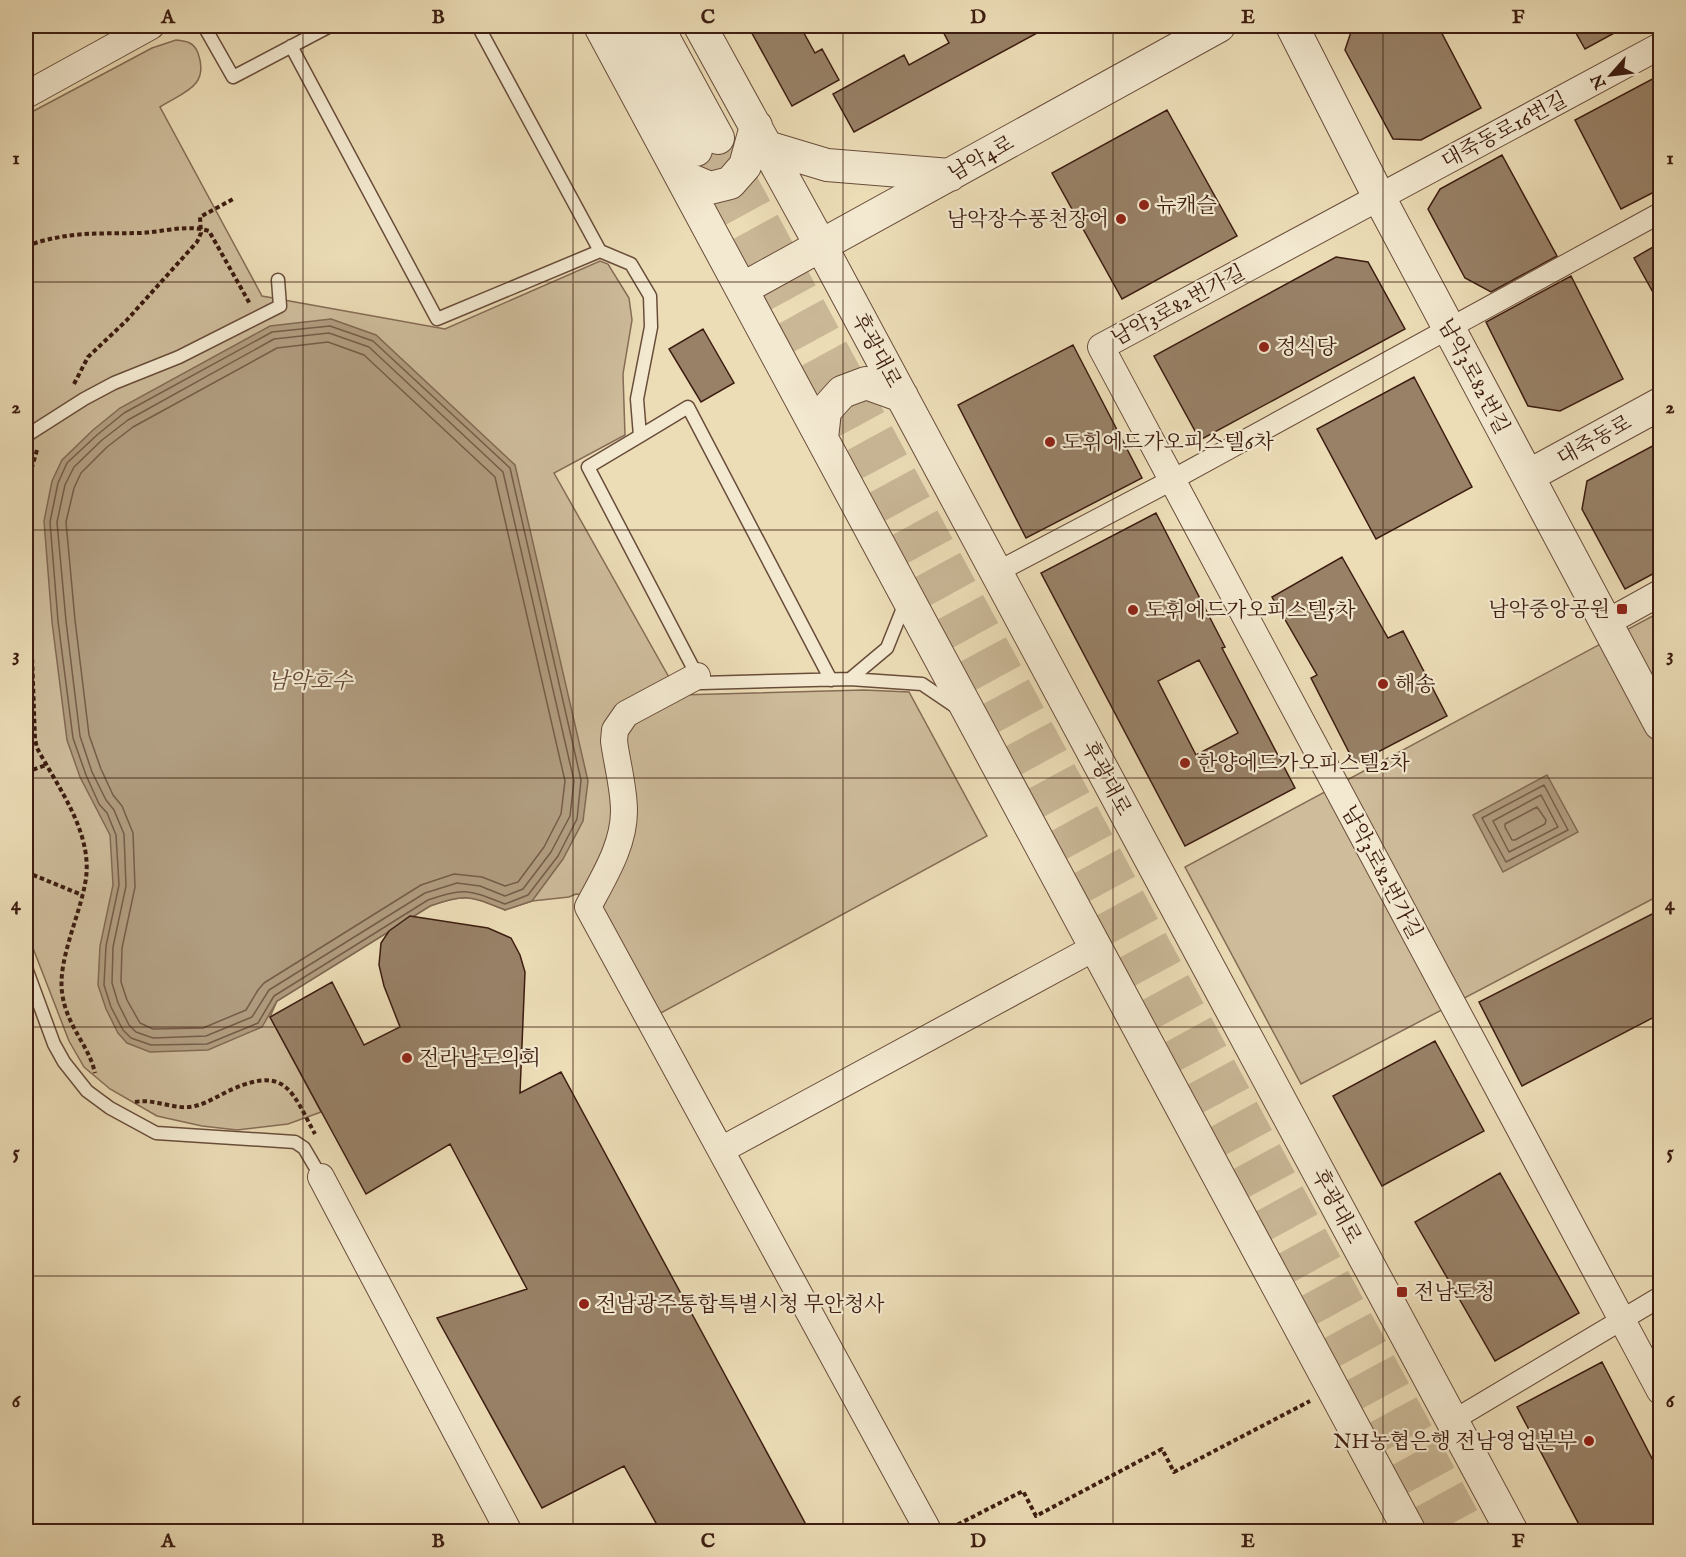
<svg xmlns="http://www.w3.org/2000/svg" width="1686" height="1557" font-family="'IM FELL English','Noto Serif KR',serif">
<rect width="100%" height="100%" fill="#ecddb7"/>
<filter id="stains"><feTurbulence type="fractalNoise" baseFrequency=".00333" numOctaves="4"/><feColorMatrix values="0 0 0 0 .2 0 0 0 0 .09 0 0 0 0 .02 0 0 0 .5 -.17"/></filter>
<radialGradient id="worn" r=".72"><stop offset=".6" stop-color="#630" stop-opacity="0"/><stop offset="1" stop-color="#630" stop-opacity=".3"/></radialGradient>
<path fill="#cebc9b" stroke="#866c56" stroke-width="1.5" d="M 176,40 C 186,41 194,42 198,53 C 210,87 183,92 160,107 L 262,296 L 445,329 L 600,261 L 608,264 L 629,298 L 632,320 L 623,374 L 625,435 L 554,473 L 679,695 L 864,690 L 909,692 L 987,836 L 659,1014 L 586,895 L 576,894 L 569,897 L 532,901 L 505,910 C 471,896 466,893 430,906 L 277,1001 L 270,1017 L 321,1112 L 288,1124 L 237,1130 L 202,1126 L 157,1116 L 110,1089 L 84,1067 L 69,1041 L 26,930 L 26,115 L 152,48 Z
M 1660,612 L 1660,895 L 1301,1084 L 1185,867 Z"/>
<path fill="#b09c7f" stroke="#826953" stroke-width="1.5" d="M 331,319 L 376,335 L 515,465 L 588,781 L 583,821 L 563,859 L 532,901 L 505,910 C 470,896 466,893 430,906 L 277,1001 L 262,1027 L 208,1050 L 150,1052 L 127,1043 L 118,1033 L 106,1009 L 98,985 L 100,946 L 113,885 L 110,835 L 80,777 L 67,740 L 52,622 L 44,521 L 52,481 L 62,460 L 93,430 L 120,408 L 270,326 Z
M 1547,775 L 1578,832 L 1503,872 L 1473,815 Z"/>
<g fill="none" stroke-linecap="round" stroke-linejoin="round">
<path stroke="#765c48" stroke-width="1.5" d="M 330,326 L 373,341 L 510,468 L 581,780 L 577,819 L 558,856 L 528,895 L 505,904 C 469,890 465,887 428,900 L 274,996 L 258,1023 L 207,1044 L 151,1045 L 131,1038 L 123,1030 L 111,1007 L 104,985 L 106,946 L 119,885 L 116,835 L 107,813 L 99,804 L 86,775 L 73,738 L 58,621 L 50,522 L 58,483 L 67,463 L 97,435 L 124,413 L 272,332 Z
M 329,333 L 369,347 L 503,472 L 574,781 L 570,816 L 551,852 L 523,889 L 505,896 L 480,886 L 457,883 L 425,893 L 269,990 L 252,1017 L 206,1036 L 153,1038 L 136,1032 L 129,1025 L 118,1003 L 112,983 L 113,947 L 126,886 L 124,834 L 114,810 L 106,800 L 92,772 L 80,736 L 66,621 L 57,522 L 65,485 L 74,467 L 102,440 L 128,420 L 274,339 Z
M 328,342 L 364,355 L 495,477 L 565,781 L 561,814 L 544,847 L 518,882 L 505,886 L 482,877 L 454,874 L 421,885 L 264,983 L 258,990 L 246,1010 L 203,1028 L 153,1029 L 140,1023 L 127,1000 L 121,982 L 122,948 L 135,887 L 133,833 L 122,806 L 113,795 L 101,769 L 89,735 L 75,620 L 66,522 L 74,488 L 81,473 L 107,447 L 133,427 L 277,348 Z
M 1544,785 L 1568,830 L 1506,862 L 1482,818 Z
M 1541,795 L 1558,827 L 1509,852 L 1493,821 Z
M 1537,807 L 1546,820 L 1545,824 L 1515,840 L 1512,840 L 1505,827 L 1505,824 Z"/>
</g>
<path fill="#988167" stroke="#3d1d11" stroke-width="1.5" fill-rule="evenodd" d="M 748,26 L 800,26 L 815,53 L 822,49 L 839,80 L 792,106 Z
M 940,26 L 1050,26 L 854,132 L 833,94 L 904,55 L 909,65 L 949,43 Z
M 1353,26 L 1438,26 L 1481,108 L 1421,140 L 1393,139 L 1345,50 Z
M 1572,26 L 1627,26 L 1585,49 Z
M 1660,75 L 1660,189 L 1621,209 L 1575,120 Z
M 1167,110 L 1237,236 L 1122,299 L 1052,173 Z
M 1502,155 L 1557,256 L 1491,292 L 1465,278 L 1428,209 L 1440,189 Z
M 1660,243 L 1660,305 L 1634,258 Z
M 1336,257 L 1368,262 L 1405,329 L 1200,440 L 1154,356 Z
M 1571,276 L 1623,379 L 1560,411 L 1528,406 L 1486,322 Z
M 703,329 L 734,383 L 701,402 L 669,349 Z
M 1073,345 L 1142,478 L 1026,538 L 958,405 Z
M 1414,377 L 1472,487 L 1376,539 L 1317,429 Z
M 1660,442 L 1660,570 L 1625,589 L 1582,509 L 1587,481 Z
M 1156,513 L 1225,647 L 1222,648 L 1295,788 L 1185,846 L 1041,573 ZM 1199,660 L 1238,733 L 1196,755 L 1158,681 Z
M 1342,557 L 1388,638 L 1403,631 L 1447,716 L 1355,764 L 1311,678 L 1317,675 L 1272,597 Z
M 1660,910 L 1660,1014 L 1522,1086 L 1479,1002 Z
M 410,916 L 488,928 L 511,938 L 520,955 L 525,972 L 520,1093 L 561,1072 L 810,1532 L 661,1532 L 624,1466 L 542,1508 L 437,1318 L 527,1289 L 450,1144 L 366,1194 L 270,1017 L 332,982 L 364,1045 L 400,1027 L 384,986 L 379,965 L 381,943 L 389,931 Z
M 1435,1041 L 1484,1131 L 1382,1186 L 1333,1096 Z
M 1500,1173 L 1579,1313 L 1495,1361 L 1415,1222 Z
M 1602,1362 L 1660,1474 L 1660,1532 L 1583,1532 L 1517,1407 Z"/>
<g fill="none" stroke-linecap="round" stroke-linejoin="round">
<path stroke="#c9b796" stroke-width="32" stroke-dasharray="32 16" stroke-linecap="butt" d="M 718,138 L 1471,1532
M 696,150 L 1440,1532"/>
<g stroke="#694d3a" stroke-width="15">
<path id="service" d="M 204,26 L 233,77 L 330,26
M 478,26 L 600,251
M 291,46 L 437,319 L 600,251 L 631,264 L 650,296 L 651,327 L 637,399 L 640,436 L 588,467 L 701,683 L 850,679 L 922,684 L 956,707
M 26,436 L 84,399 L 114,383 L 179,357 L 280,306 L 278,280
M 640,436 L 688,407 L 831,680
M 850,679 L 887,648 L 905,603
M 26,968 L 54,1044 L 64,1062 L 87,1091 L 110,1108 L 156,1133 L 295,1142 L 304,1148 L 321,1177"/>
</g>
<g stroke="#694d3a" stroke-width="22">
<path id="pedestrian" d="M 997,572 L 1172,480 L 1660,213
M 1452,1421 L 1660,1297"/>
</g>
<g stroke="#694d3a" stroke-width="28">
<path id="minor" d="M 1660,46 L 1101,347 L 1660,1391
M 26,95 L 151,26
M 1606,623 L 1660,593
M 697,676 L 626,714 L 615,730 L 614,741 C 617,764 624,788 624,811 C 624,846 603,878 588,907 L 929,1532
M 721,1150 L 1096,947
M 321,1177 L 509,1532"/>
</g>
<g stroke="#694d3a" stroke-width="34">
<path id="tertiary" d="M 600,26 L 1410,1532
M 628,26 L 696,150
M 657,26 L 718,138
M 700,26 L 821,246 L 1512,1532
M 1292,26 L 1379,197 L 1660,724
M 767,147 L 827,165 L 950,175
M 681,176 L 710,188 L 730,183 L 745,166 L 756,126
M 742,289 L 1219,26
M 822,438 L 825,411 L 842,392 L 866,383 L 902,396
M 1528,476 L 1660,404"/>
</g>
<path stroke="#3d1d11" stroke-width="4" stroke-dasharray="4.5 3" stroke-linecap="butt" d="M 26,246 C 69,231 96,234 140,233 C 163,232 187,224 209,231 L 250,304
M 74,384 L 88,357 L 126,321 L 197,242 L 201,233 L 200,217 L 235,198
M 37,450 L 30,474 L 27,516 L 35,739 L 37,748 C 59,789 95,836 85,884 C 79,917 58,960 62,992 C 66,1026 89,1045 95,1073
M 26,772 L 46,765
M 26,872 L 82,895
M 135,1102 C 155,1098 175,1111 195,1106 C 208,1103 221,1094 233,1089 C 287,1065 293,1094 315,1134
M 951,1528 L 1023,1491 L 1036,1516 L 1162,1449 L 1174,1472 L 1310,1401"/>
<use href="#service" stroke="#f3e9d0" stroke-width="12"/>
<use href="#pedestrian" stroke="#f3e9d0" stroke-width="20"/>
<use href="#minor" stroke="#f3e9d0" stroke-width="26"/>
<use href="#tertiary" stroke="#f3e9d0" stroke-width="32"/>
</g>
<path fill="none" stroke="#3d1d11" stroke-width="1.5" stroke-opacity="0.55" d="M 303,26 L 303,1532M 573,26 L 573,1532M 843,26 L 843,1532M 1113,26 L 1113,1532M 1383,26 L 1383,1532M 26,282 L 1660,282M 26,530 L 1660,530M 26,778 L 1660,778M 26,1027 L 1660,1027M 26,1276 L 1660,1276"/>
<g fill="#8f2418" stroke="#f3e9d0" stroke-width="2">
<circle cx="1144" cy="205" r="6"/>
<circle cx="1121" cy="219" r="6"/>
<circle cx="1264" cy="347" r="6"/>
<circle cx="1050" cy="442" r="6"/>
<rect x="1616" y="603" width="12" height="12" rx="3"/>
<circle cx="1133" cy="610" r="6"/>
<circle cx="1383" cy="684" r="6"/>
<circle cx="1185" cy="763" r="6"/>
<circle cx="407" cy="1058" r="6"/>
<rect x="1396" y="1286" width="12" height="12" rx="3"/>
<circle cx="584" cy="1304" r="6"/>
<circle cx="1589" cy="1441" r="6"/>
</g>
<g text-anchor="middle" stroke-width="4.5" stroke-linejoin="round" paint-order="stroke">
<g font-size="21" fill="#3d1d11" stroke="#f3e9d0">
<text transform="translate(1504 130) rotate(-28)" y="7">대죽동로16번길</text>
<text transform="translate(981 158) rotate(-29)" y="7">남악4로</text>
<text transform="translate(1178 305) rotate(-28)" y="7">남악3로82번가길</text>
<text transform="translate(877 350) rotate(62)" y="7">후광대로</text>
<text transform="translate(1474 376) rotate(62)" y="7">남악3로82번길</text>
<text transform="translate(1594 440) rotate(-29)" y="7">대죽동로</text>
<text transform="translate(1107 778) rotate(62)" y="7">후광대로</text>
<text transform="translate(1382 872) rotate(62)" y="7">남악3로82번가길</text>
<text transform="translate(1337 1206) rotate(62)" y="7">후광대로</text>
</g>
<g font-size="21" fill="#3d1d11" stroke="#f3e9d0" text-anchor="start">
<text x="1156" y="212">뉴캐슬</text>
<text x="1109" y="226" text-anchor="end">남악장수풍천장어</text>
<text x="1276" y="354">정식당</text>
<text x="1062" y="449">도휘에드가오피스텔6차</text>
<text x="1610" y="616" text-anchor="end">남악중앙공원</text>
<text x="1145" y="617">도휘에드가오피스텔5차</text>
<text x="1395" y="691">해송</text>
<text x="1197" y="770">한양에드가오피스텔2차</text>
<text x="419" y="1065">전라남도의회</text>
<text x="1414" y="1299">전남도청</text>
<text x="596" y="1311">전남광주통합특별시청 무안청사</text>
<text x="1577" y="1448" text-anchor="end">NH농협은행 전남영업본부</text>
</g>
<g font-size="22" font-style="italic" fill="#654938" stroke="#f3e9d0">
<text x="310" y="688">남악호수</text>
</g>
</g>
<rect width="1686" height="1557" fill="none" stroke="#ecddb7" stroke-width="66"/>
<g transform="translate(1611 75) rotate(242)" stroke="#f3e9d0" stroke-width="4.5" paint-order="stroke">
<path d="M0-4.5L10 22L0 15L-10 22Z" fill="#3d1d11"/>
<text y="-9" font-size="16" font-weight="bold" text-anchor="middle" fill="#3d1d11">N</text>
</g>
<rect x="33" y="33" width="1620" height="1491" fill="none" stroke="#3d1d11" stroke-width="2"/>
<g font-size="20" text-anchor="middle" font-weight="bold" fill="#3d1d11">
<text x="168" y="23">A</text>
<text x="438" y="23">B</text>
<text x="708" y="23">C</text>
<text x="978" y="23">D</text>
<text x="1248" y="23">E</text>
<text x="1518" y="23">F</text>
<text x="16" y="164">1</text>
<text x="1670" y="164">1</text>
<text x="16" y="413">2</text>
<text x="1670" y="413">2</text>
<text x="16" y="661">3</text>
<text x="1670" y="661">3</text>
<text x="16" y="910">4</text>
<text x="1670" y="910">4</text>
<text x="16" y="1158">5</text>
<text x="1670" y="1158">5</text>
<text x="16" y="1407">6</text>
<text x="1670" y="1407">6</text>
<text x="168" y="1547">A</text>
<text x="438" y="1547">B</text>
<text x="708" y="1547">C</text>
<text x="978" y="1547">D</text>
<text x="1248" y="1547">E</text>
<text x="1518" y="1547">F</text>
</g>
<rect width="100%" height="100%" filter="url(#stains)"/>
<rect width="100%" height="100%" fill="url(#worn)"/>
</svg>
